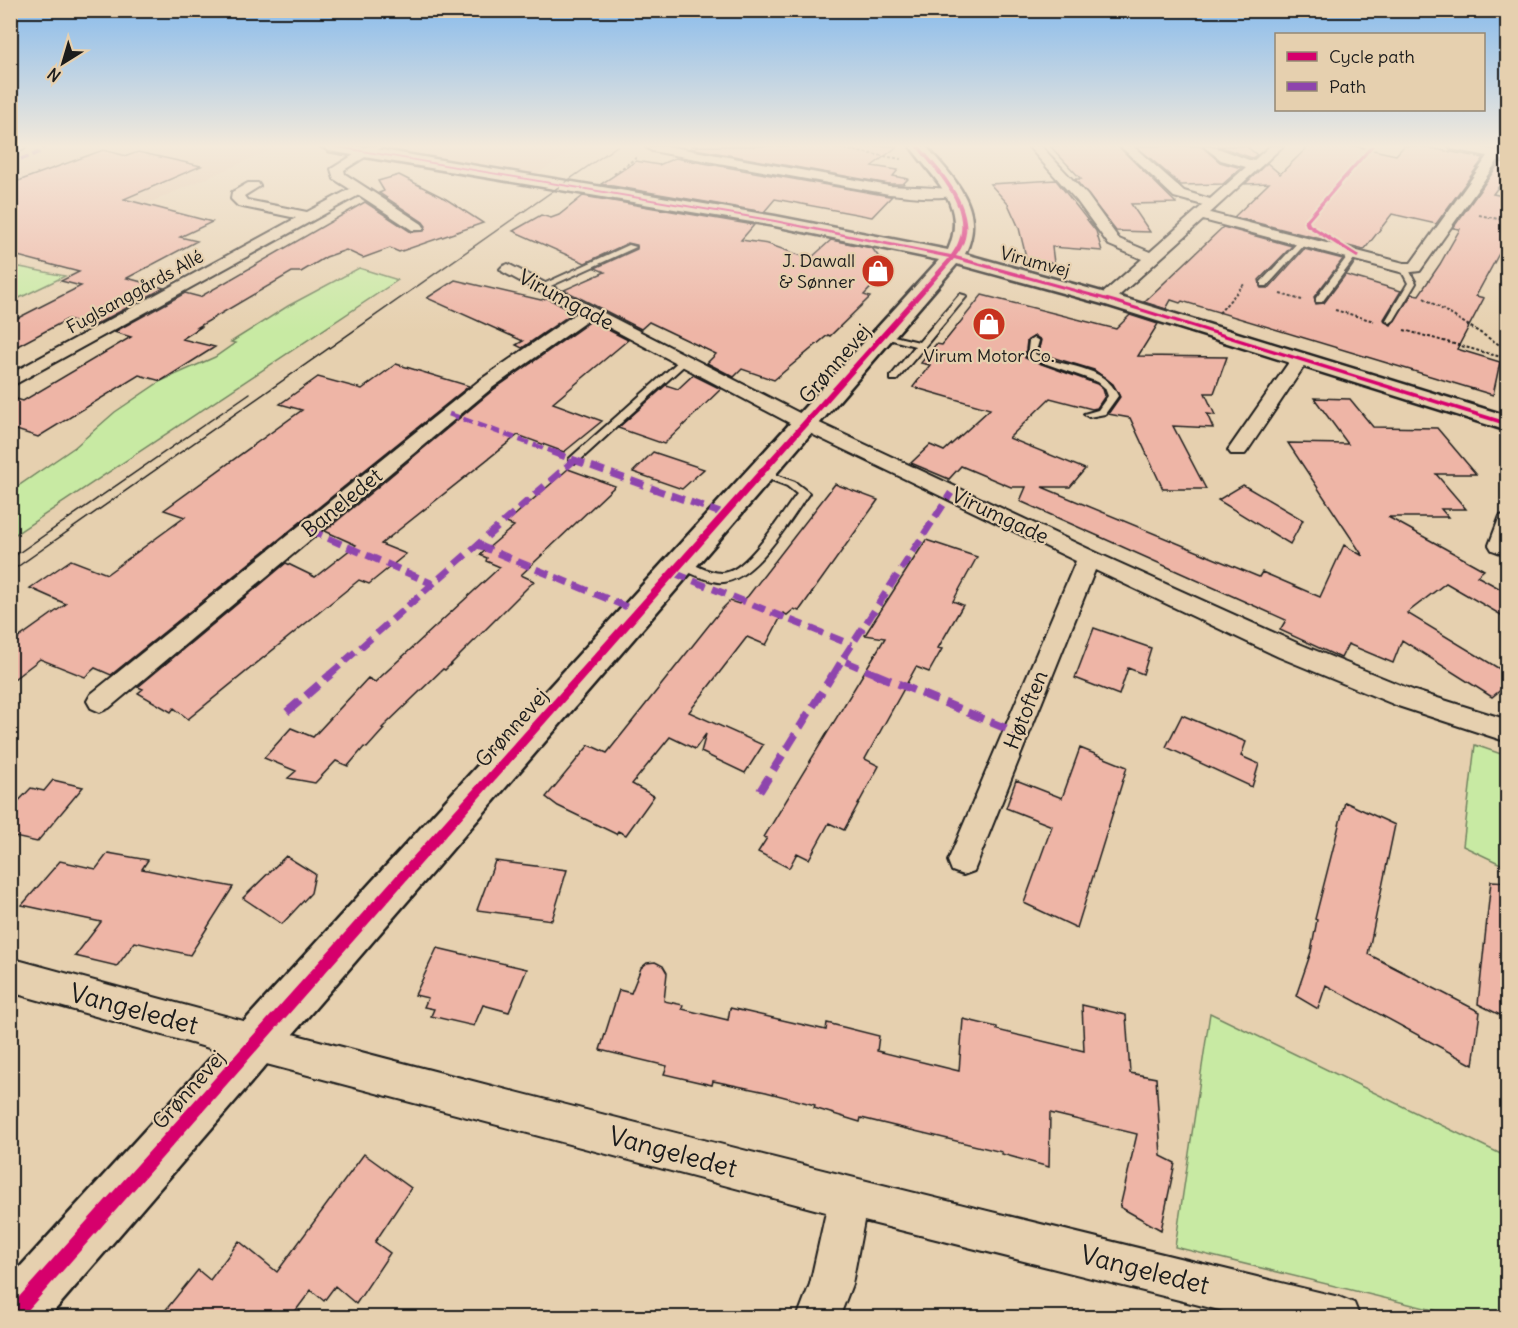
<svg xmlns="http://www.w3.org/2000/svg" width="1518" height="1328" font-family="Delius,sans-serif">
<rect width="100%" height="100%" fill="#e6d0af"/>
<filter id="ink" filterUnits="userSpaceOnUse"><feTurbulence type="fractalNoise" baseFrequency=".0167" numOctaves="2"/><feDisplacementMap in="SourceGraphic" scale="12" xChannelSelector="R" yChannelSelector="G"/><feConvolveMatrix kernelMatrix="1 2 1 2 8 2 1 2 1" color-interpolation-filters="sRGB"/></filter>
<g filter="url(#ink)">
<path fill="#e4c5a9" d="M 103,146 L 276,146 L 278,147 L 12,262 L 20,267 L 11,271 L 11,153 Z
M 372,146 L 579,146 L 537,174 Z"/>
<path fill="#c8eaa3" stroke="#728360" stroke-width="1.5" d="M 20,267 L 65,276 L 11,302 L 11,271 Z
M 359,268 L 398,280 L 11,537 L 11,491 L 75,447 L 115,412 L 161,381 L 215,357 L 235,343 L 231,342 L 288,306 Z
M 1475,745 L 1507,756 L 1507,867 L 1463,846 Z
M 1210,1013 L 1507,1157 L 1507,1317 L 1462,1317 L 1175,1247 Z"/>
<path fill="#eeb5a6" stroke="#1c1c1c" stroke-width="1.5" d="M 693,146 L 898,146 L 872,166 L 898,170 L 893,176 L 908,179 L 903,184 L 889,184 L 690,148 Z
M 1050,146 L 1118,146 L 1176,203 L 1131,204 L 1150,232 L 1116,231 L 1075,179 L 1081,179 Z
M 1136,146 L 1201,146 L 1220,162 L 1241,168 L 1223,184 L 1181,185 Z
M 1218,146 L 1246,146 L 1257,155 L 1252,158 Z
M 1309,146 L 1355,146 L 1396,155 L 1404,146 L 1419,146 L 1484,158 L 1436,224 L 1392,214 L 1364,250 L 1234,217 L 1269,183 L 1245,184 L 1267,163 L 1280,174 Z
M 103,150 L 127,156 L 138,152 L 201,166 L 124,199 L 212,222 L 180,237 L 197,241 L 127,278 L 164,288 L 93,326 L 68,319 L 10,350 L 10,322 L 81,286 L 61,281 L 79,272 L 10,254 L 10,184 Z
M 675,158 L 889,196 L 892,196 L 872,217 L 775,199 L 764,212 L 601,184 L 636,161 L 659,165 Z
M 1500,162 L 1508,163 L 1508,174 L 1493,194 L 1508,197 L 1508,237 L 1476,296 L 1484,298 L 1457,349 L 1500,362 L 1493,395 L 1182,301 L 1180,303 L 1171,300 L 1166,309 L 1144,302 L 1223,227 L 1292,246 L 1259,280 L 1261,288 L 1269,288 L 1304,249 L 1343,259 L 1314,297 L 1316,304 L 1324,303 L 1355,262 L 1346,275 L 1401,291 L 1384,319 L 1385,322 L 1391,325 L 1412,294 L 1419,295 L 1440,264 L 1460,229 L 1453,228 Z
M 399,175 L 446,199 L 483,223 L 399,252 L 390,248 L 363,258 L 346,250 L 326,257 L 301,272 L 292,272 L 198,327 L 201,327 L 182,339 L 215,347 L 161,381 L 139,375 L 38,437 L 10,428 L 10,397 L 23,401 L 131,337 L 114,332 L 185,293 L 200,297 L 365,202 L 411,232 L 424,231 L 426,226 L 423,222 L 379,193 L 384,191 L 378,181 Z
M 1056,180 L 1096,231 L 1102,251 L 1052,247 L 1054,263 L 1027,261 L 1019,228 L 1008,204 L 990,184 Z
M 583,196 L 754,225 L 741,240 L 768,244 L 810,259 L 831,240 L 872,248 L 878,256 L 876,270 L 886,272 L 864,295 L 870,297 L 830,336 L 828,335 L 774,380 L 742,369 L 734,377 L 707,363 L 716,354 L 649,322 L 641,329 L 564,290 L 605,272 L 595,268 L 637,249 L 637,245 L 628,243 L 585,263 L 513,231 L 541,215 L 551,218 L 559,215 Z
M 455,280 L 541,300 L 547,298 L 574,312 L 522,348 L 516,345 L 523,341 L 427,298 Z
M 982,295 L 1116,329 L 1130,315 L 1158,324 L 1138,356 L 1227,357 L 1214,393 L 1205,393 L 1215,415 L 1207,414 L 1213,428 L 1173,426 L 1206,489 L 1163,489 L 1130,418 L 1108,414 L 1120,397 L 1113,384 L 1094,370 L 1038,353 L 1041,340 L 1035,336 L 1027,341 L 1025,358 L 1097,384 L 1103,389 L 1105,396 L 1097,408 L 1092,409 L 1050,398 L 1009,438 L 1085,469 L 1070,487 L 1042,487 L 1259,577 L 1262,572 L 1320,597 L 1344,545 L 1363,556 L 1288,443 L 1348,444 L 1314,398 L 1350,399 L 1373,427 L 1437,428 L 1476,474 L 1436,474 L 1466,509 L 1441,509 L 1448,517 L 1388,517 L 1484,570 L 1477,576 L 1508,593 L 1508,619 L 1446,583 L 1407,613 L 1508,674 L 1508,684 L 1492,697 L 1402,640 L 1393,663 L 1348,644 L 1341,658 L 1280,630 L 1286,620 L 1020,501 L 1026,487 L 1011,487 L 961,466 L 949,479 L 911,463 L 930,445 L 944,451 L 990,409 L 913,387 L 930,365 L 921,363 L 936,344 L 942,345 Z
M 591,321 L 628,340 L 553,403 L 602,421 L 564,452 L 518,435 L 381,544 L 406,554 L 369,584 L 359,580 L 188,719 L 174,708 L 171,712 L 138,693 L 143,689 L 138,687 L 286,563 L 315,577 L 356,545 L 325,531 L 493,390 Z
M 396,364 L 469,386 L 111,675 L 95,668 L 85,677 L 40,659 L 10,682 L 10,644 L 66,604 L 30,588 L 71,560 L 107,574 L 185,517 L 164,510 L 302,410 L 280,404 L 318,377 L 362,389 Z
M 693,375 L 721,389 L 664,444 L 618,428 L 666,385 L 678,389 Z
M 653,452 L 704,469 L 682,489 L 633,472 Z
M 568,469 L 615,486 L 521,575 L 534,581 L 445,670 L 443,669 L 382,728 L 384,729 L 367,748 L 364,747 L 348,766 L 336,761 L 315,783 L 288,778 L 296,771 L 264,758 L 291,728 L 313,737 L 368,678 L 375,682 L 500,567 L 486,561 L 487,558 L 480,555 L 514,526 L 506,523 Z
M 835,484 L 878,500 L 799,611 L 794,609 L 787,615 L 783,613 L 766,645 L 747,637 L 689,712 L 763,745 L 745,773 L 701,752 L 706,734 L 695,749 L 670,737 L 632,784 L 654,796 L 626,835 L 618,831 L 616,834 L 558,806 L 546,797 L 589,745 L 607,753 L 721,610 L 730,601 L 739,604 L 748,596 Z
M 1243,485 L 1303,520 L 1290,544 L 1218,500 Z
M 926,540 L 977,557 L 953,601 L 963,605 L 938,648 L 942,649 L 929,672 L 916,667 L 865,759 L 879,766 L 844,830 L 829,823 L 809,859 L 797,853 L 789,868 L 758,852 L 767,838 L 764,837 L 885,638 L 865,635 Z
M 1094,628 L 1151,648 L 1143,674 L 1128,668 L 1119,695 L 1075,678 Z
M 1182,715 L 1246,742 L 1241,756 L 1259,764 L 1252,787 L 1166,747 Z
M 1080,748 L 1127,767 L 1077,928 L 1024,903 L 1052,826 L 1006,808 L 1016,780 L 1062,798 Z
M 53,780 L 83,787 L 37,842 L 10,836 L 10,810 L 31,788 L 44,791 Z
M 1345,802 L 1395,825 L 1368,954 L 1480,1012 L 1473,1065 L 1326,985 L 1318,1009 L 1296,996 L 1311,952 L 1317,920 L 1315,919 Z
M 108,853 L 148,860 L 142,869 L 233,887 L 190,955 L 135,942 L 117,966 L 75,956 L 101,922 L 22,905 L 60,861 L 96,869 Z
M 286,856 L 315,874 L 311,893 L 282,924 L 243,898 Z
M 495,861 L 567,870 L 552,920 L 477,910 Z
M 1491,881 L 1508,882 L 1508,1019 L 1478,1004 Z
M 437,948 L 527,969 L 509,1012 L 483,1005 L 474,1026 L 431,1016 L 434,1009 L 424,1007 L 428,998 L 415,995 Z
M 655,962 L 663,966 L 667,973 L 664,1001 L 683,1005 L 682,1009 L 728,1020 L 730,1008 L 826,1030 L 827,1023 L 879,1036 L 877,1051 L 959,1071 L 963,1019 L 997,1027 L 997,1030 L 1084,1051 L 1082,1005 L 1126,1015 L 1130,1073 L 1156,1078 L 1161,1156 L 1175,1163 L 1161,1230 L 1120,1207 L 1137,1134 L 1050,1113 L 1049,1167 L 1002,1154 L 1002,1152 L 861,1118 L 860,1122 L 814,1108 L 815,1105 L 766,1092 L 713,1081 L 712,1085 L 664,1074 L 667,1066 L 600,1050 L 619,990 L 631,993 L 641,968 L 647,963 Z
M 364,1154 L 411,1188 L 375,1242 L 390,1253 L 356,1304 L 335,1286 L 324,1301 L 311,1290 L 291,1317 L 160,1317 L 198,1270 L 210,1280 L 239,1241 L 277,1272 Z"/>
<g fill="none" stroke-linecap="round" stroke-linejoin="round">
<g stroke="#1c1c1c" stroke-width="4">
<path id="service" d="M 1300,240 L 1307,242 L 1267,286 L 1261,286 L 1261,282 Z
M 629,245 L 636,247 L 544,289 L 537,287 Z
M 1350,253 L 1357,255 L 1322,302 L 1316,302 L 1316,298 Z
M 1401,266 L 1407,266 L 1416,283 L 1394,320 L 1390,323 L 1386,320 L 1408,283 L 1400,268 Z
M 960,294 L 967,296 L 897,380 L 891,380 L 891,376 L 915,346 L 881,337 L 881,333 L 919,342 Z
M 1034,338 L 1039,341 L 1035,354 C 1062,368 1105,364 1118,396 L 1105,414 L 1089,417 L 1084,414 L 1098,410 L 1108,396 L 1105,388 L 1098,382 L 1027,357 L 1029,341 Z
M 681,359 L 689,361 L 577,463 L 569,463 L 569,459 Z
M 762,470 L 795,482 L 809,493 C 791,519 752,586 718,582 C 704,580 690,573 678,567 L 676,564 L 682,560 C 695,564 707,573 722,573 C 747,573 782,513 797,494 L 787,486 L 758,475 L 757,473 Z"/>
</g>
<g stroke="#1c1c1c" stroke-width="4">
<path id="minor" d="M 368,146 L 383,146 L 344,170 L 345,174 L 422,224 L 424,227 L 422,230 L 412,230 L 359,195 L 10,387 L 10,374 L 296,218 L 238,206 L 231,199 L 232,192 L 248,183 L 258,183 L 260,186 L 244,196 L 247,200 L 307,212 L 350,189 L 334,179 L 331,169 Z
M 667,146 L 889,186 C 901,187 955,187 960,192 C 949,202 904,195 889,194 L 652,151 L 646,147 Z
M 1028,146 L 1041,146 L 1087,195 L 1119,239 L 1150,252 L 1203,205 L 1174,197 L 1120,146 L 1133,146 L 1184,191 L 1210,199 L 1246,167 L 1221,160 L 1203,146 C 1220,146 1235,156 1253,161 L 1270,146 L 1283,146 L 1210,213 L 1404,263 L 1411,263 L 1488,156 L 1451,149 L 1449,146 L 1473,146 L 1508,153 L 1508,161 L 1499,159 L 1420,271 L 1404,273 L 1203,220 L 1112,302 L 1100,302 L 1098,299 L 1100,296 L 1142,259 L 1109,245 L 1077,201 Z
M 508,264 L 813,420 L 1097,553 L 1297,643 L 1415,691 L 1508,720 L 1508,742 L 1398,706 L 1279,657 L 1095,570 L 974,871 L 963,875 L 952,871 L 948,861 L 1076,561 L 799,428 L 591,318 L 492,388 L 109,708 L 100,712 L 91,708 L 87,701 L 91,694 L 480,380 L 578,312 L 503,272 L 500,269 L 503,266 Z
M 1300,354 L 1306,355 L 1309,359 L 1248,450 L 1245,454 L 1231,454 L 1228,450 L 1294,355 Z
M 1508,514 L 1508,550 L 1500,553 L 1492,550 L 1489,545 L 1500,516 Z
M 10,958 C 451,1079 895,1189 1339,1297 L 1354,1303 L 1360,1318 L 1251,1318 L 864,1221 L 852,1284 L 839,1318 L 797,1318 L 810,1284 L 826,1212 L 255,1061 L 10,992 Z"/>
</g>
<g stroke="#1c1c1c" stroke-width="5">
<path id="tertiary" d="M 10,146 L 25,146 L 23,149 L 10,152 Z
M 321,146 L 358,146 L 775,216 L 948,250 C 968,205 934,180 910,146 L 926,146 C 954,179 987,209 965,254 L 1120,297 L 1508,416 L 1508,431 L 1106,305 L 957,264 L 48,1318 L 10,1318 L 10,1278 L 939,260 L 775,226 L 329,151 Z"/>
</g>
<path stroke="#1c1c1c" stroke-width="2" stroke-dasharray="3 2" stroke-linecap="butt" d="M 825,146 L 901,159
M 614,174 L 637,157
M 1479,215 L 1508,221
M 1280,294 L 1302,300
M 1424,298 L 1508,350
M 1335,310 L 1374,321
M 1219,313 L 1245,283
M 1404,330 L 1508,359"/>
<use href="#service" fill="#e6d0af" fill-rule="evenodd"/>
<use href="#minor" fill="#e6d0af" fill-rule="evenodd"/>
<use href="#tertiary" fill="#e6d0af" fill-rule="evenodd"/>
<path stroke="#1c1c1c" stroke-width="1.5" d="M 10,559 L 250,393
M 10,572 L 617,146"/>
<path stroke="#8e44ad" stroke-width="4" stroke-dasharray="8 4" stroke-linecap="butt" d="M 10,164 L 39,152 L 46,146"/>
<path stroke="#8e44ad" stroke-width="5" stroke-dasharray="10 5" stroke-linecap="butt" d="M 449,414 L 556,453"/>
<path stroke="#8e44ad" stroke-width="7" stroke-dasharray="14 7" stroke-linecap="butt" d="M 552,452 L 726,515
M 309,530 L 433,584
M 478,545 L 639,612
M 674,573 L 852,645
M 329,675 L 573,461
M 833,675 L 842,660
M 878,675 L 842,660 L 951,493"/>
<path stroke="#8e44ad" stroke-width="8" stroke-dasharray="17 8" stroke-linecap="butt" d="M 875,674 L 1017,733
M 287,712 L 331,674
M 760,791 L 833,674"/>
<g stroke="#e6d0af" stroke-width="4">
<path id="cycleway" d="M 327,146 L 337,146 L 775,220 L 951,255 C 981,215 939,176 916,146 L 920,146 C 944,175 986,217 956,256 L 1115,300 L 1508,422 L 1508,426 L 1111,302 L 954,259 L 21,1318 L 10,1318 L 10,1307 L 949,258 L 775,222 Z
M 1370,146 L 1374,146 L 1309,221 L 1310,224 L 1359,255 L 1360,256 L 1357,258 L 1306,226 L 1304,221 Z"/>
</g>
<use href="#cycleway" fill="#d6006c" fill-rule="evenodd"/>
</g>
</g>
<linearGradient id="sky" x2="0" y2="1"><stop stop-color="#88bbec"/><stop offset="0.44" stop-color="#f4eadb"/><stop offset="1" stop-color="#f4eadb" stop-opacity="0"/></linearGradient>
<rect width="1518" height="332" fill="url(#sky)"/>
<defs>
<g id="shop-disc" transform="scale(1.725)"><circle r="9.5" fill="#c8321e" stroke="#e6d0af"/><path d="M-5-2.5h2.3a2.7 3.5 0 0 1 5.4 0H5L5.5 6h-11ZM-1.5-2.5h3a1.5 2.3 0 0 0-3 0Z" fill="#fff"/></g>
</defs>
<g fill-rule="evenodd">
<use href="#shop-disc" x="878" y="271"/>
<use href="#shop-disc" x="989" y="324"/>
</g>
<g text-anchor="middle" stroke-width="4.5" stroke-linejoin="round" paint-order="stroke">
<g font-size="18" fill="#1c1c1c" stroke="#e6d0af" text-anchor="end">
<text x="855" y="267">J. Dawall<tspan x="855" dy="21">&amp; Sønner</tspan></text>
<text x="989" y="362" text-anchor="middle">Virum Motor Co.</text>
</g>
<g font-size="18" fill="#1c1c1c" stroke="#e6d0af">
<text transform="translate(1035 262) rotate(15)" y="6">Virumvej</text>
<text transform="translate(135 292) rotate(-29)" y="6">Fuglsanggårds Allé</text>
</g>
<g font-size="21" fill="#1c1c1c" stroke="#e6d0af">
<text transform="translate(566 300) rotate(28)" y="7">Virumgade</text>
<text transform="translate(835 364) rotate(-49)" y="7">Grønnevej</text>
<text transform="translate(342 503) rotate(-39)" y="7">Baneledet</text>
<text transform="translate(1000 516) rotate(25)" y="7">Virumgade</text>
<text transform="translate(1026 710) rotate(-68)" y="7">Høtoften</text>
<text transform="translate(512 728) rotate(-48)" y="7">Grønnevej</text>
<text transform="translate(189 1090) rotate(-48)" y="7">Grønnevej</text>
</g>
<g font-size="26" fill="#1c1c1c" stroke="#e6d0af">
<text transform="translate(134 1009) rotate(15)" y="9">Vangeledet</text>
<text transform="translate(673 1152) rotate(15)" y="9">Vangeledet</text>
<text transform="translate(1145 1270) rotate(14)" y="9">Vangeledet</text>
</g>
</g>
<rect width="1518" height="1328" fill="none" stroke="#e6d0af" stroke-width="36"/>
<rect x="18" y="18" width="1482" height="1292" fill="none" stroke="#1c1c1c" stroke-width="2" filter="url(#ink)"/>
<rect x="1275" y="33" width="210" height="78" fill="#e6d0af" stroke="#958874" stroke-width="1.5"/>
<rect x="1287" y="52" width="30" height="9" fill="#d6006c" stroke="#958874" stroke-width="1.5"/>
<text x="1329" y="63" font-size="18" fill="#1c1c1c">Cycle path</text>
<rect x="1287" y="82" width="30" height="9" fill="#8e44ad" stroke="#958874" stroke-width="1.5"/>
<text x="1329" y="93" font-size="18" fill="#1c1c1c">Path</text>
<g transform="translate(63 63) rotate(217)" stroke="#e6d0af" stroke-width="4.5" paint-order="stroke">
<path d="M0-4.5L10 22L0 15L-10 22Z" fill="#1c1c1c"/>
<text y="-9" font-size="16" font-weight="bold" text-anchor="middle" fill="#1c1c1c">N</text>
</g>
</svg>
